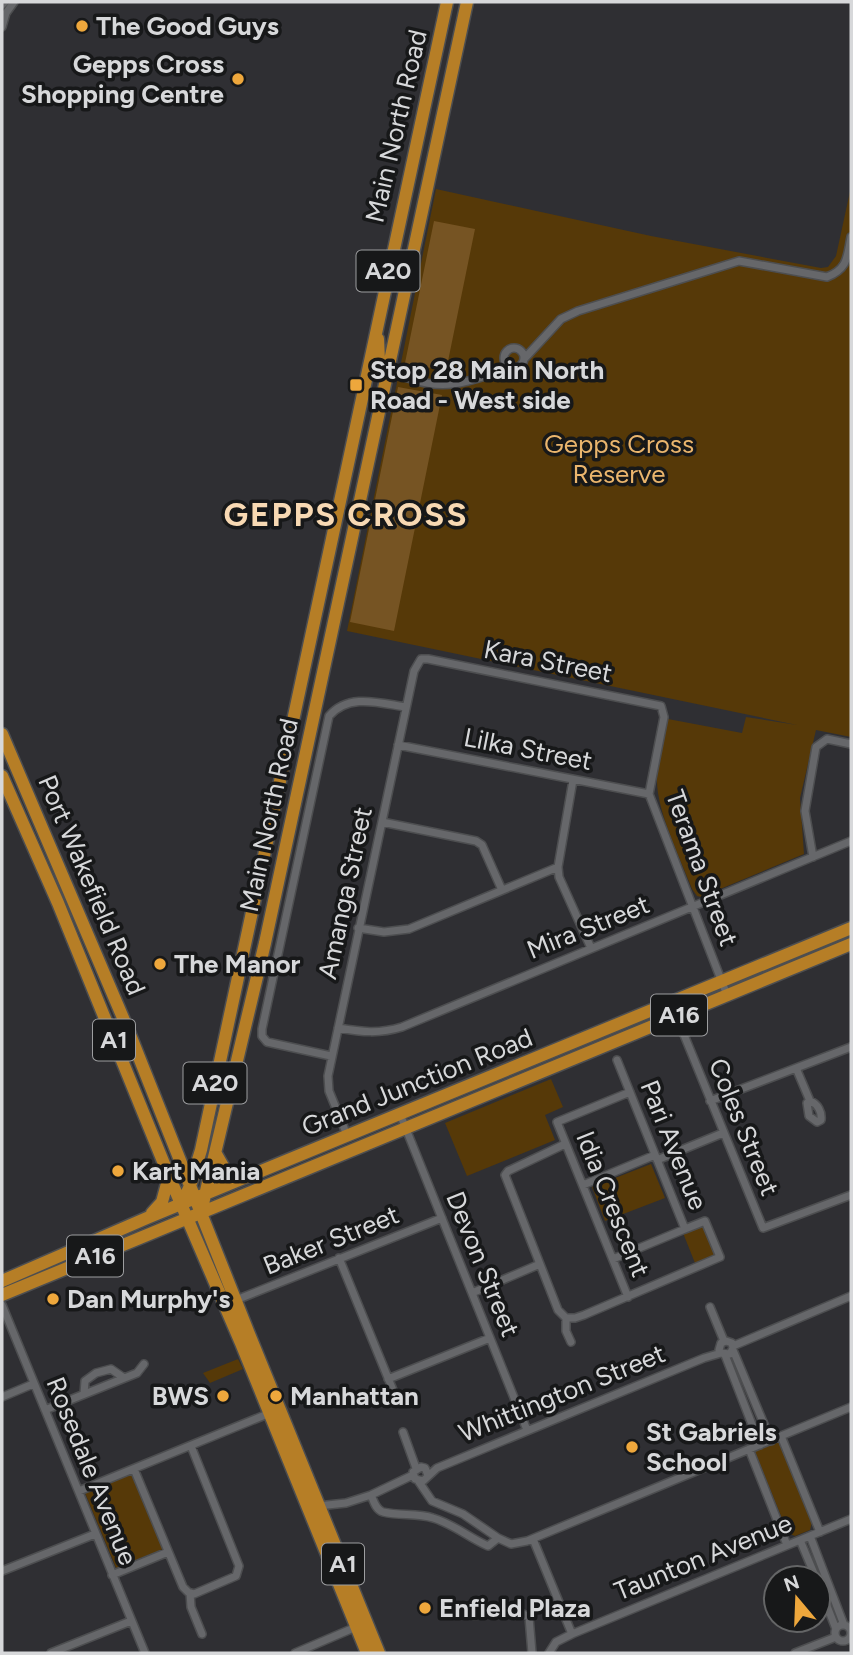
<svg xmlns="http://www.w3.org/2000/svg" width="853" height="1655" font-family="Figtree,sans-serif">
<rect width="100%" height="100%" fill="#2f2f33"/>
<path fill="#563908" d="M 851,187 L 851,737 L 816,730 L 800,798 L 804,854 L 701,897 L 697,896 L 692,889 C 681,860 656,810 657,779 C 657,760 664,739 668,719 L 742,733 L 746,717 L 797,725 L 347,631 L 436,189 L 651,236 L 821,268 L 828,267 L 836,256 Z
M 551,1079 L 563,1107 L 545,1115 L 555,1140 L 467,1176 L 445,1123 Z
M 651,1164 L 665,1198 L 605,1221 L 592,1187 Z
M 704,1224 L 717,1255 L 695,1263 L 683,1233 Z
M 238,1359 L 243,1369 L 210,1383 L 203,1373 Z
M 778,1441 L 812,1522 L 810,1530 L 795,1536 L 788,1533 L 755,1452 L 758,1448 Z
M 131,1474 L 163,1549 L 116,1568 L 85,1493 Z"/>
<path fill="#765423" d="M 434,221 L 475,229 L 446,371 L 405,363 Z
M 398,387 L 442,395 L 394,631 L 350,622 Z"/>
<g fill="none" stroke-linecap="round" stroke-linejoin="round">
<g stroke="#4d4e50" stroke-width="10">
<path id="street" d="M 2,5 L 5,2
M 2,27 L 6,13 L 14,2
M504 358a10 10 0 1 1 20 0a10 10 0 1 1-20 0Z
M 524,359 L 561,319 L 578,311 L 739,261 L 827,277 C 848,269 847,257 851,237
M 388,370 C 396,375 405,377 414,380 C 452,392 475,378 511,368
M 398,745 L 649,794
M 573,780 L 558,867 L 559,877 L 591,948
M 382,822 L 476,841 L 482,845 L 502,890
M 813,857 L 805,811 L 816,747 L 827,739 L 851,744
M 358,928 L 384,932 L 409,929 L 558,867
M 671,1003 L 763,1228 L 851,1195
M 338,1028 C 362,1032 379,1034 402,1027 L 851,841
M 331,1056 L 267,1042 L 262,1036 L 262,1029 L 329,716 C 349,693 379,703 406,707
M 796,1068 L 810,1101 C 818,1104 822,1112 821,1120 L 817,1122 L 809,1116 L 807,1103 L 810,1101
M 710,1101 L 851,1047
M 400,1114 L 527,1430
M 347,1135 L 329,1091 L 328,1076 L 414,671 L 421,659 L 428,659 L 661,706 L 664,717 L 649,794 L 727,995
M 565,1144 L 508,1171 L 505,1175 L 558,1310 L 566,1318 L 566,1331 L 571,1342
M 657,1160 L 723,1133
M 583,1185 L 655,1155
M 339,1258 L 395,1395
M 613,1259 L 685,1229
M 472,1293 L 540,1264
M 628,1297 L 557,1122 L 630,1092
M 236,1300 L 442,1218
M 2,1305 L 145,1653
M 710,1307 L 724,1341
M 566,1318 L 575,1318 L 584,1315 L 720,1257 L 705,1221 L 685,1229 L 617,1060
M 733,1346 L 851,1296
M 733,1350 L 771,1441
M 725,1355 L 760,1445
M 388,1379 L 490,1338
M 84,1394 L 85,1381 L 96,1373 L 111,1369 L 124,1378
M 2,1397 L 33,1384
M 45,1410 L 137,1373 L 144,1364
M 403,1432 L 416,1468
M 781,1436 L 820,1532
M 749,1449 L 787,1545
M 134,1469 L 183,1587 L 188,1592 L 194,1594 L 236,1576 L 239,1566 L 191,1446
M 428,1475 L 425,1468 L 421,1467 L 413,1472 L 415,1479 L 423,1481 L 437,1468 L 704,1358 L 721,1353 L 730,1354 L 733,1348 L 732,1343 L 726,1341 L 721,1343 L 719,1350 L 721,1353
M 419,1482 L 432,1501 L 463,1514 L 498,1538 L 511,1544 L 527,1541 L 851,1407
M 79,1491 L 270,1413
M 371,1495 C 374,1502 376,1510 383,1512 C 400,1516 417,1513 433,1518 C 454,1524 469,1538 488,1546 L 498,1538
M 318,1506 L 346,1503 L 371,1495 L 413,1475
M 810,1536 L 844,1625
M 533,1539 L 572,1634
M 800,1540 L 816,1578
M 2,1571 L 95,1534
M 112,1575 L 168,1552
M 818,1583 L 836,1629
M 190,1593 L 191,1607 L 202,1634
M 474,1616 L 505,1605 L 529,1617 L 532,1653
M835 1633a8 8 0 1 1 16 0a8 8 0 1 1-16 0Z
M 51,1653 L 131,1621
M 295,1653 L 356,1627
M 549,1653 L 556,1642 L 572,1634 L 851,1519
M 795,1653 L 836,1637"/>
</g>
<g stroke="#4d4e50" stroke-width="15">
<path id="highway" d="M 378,339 L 379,360 L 388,370
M 2,734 L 129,1032 L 249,1334 L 379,1653
M 2,776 L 58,903 L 169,1176 L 241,1343 L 367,1653
M 216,1154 L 228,1175 L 242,1178
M 182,1203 L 190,1186 L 201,1150 L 447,2
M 201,1212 L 265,943 L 467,2
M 152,1213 L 162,1202 L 169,1176
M 2,1281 L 147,1218 L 851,928
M 2,1295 L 851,944"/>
</g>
<use href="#street" stroke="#66676a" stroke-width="7"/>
<use href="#highway" stroke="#b67e26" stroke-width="12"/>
</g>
<g fill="#eea73c" stroke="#171819" stroke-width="2.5">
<circle cx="82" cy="26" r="7"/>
<circle cx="238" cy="79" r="7"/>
<rect x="349" y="378" width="14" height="14" rx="3.5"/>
<circle cx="160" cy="964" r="7"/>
<circle cx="118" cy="1171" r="7"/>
<circle cx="53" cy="1299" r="7"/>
<circle cx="223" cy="1396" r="7"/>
<circle cx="276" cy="1396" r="7"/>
<circle cx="632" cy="1447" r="7"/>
<circle cx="425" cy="1608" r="7"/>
</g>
<g text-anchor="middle" stroke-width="7" stroke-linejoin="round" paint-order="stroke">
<g fill="#171819" stroke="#9d9ea0" stroke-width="2">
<rect x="356.5" y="250.5" width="63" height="41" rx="5"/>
<rect x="651" y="994.5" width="56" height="41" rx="5"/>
<rect x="93" y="1019.5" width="42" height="41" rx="5"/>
<rect x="183.5" y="1062.5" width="63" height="41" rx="5"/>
<rect x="67" y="1235.5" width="56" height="41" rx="5"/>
<rect x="322" y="1543.5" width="42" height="41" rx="5"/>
</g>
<g font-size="24" font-weight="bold" fill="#d7d8da">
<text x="388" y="279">A20</text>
<text x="679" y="1023">A16</text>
<text x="114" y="1048">A1</text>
<text x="215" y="1091">A20</text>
<text x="95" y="1264">A16</text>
<text x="343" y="1572">A1</text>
</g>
<g font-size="26" font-weight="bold" fill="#d7d8da" stroke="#171819" text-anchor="start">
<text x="96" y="35">The Good Guys</text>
<text x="224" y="73" text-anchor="end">Gepps Cross<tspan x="224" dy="30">Shopping Centre</tspan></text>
<text x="370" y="379">Stop 28 Main North<tspan x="370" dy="30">Road - West side</tspan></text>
<text x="174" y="973">The Manor</text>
<text x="132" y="1180">Kart Mania</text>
<text x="67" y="1308">Dan Murphy's</text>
<text x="209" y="1405" text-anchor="end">BWS</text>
<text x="290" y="1405">Manhattan</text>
<text x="646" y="1441">St Gabriels<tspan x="646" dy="30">School</tspan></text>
<text x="439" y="1617">Enfield Plaza</text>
</g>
<g font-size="26" fill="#d7d8da" stroke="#171819">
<text transform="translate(396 126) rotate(-77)" y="9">Main North Road</text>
<text transform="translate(548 661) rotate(11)" y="9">Kara Street</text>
<text transform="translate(528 749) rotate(11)" y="9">Lilka Street</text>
<text transform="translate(269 815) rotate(-78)" y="9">Main North Road</text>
<text transform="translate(702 868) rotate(70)" y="9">Terama Street</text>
<text transform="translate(92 885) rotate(67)" y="9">Port Wakefield Road</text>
<text transform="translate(345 893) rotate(-78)" y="9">Amanga Street</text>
<text transform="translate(588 927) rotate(-22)" y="9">Mira Street</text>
<text transform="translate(417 1082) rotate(-22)" y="9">Grand Junction Road</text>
<text transform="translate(744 1127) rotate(68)" y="9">Coles Street</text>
<text transform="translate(674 1145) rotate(68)" y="9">Pari Avenue</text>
<text transform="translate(613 1204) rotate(68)" y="9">Idia Crescent</text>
<text transform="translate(331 1240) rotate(-22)" y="9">Baker Street</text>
<text transform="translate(483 1264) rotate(68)" y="9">Devon Street</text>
<text transform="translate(562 1393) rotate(-22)" y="9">Whittington Street</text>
<text transform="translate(92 1471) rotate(68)" y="9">Rosedale Avenue</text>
<text transform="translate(703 1557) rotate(-22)" y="9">Taunton Avenue</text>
</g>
<g font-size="26" fill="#eab56d" stroke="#171819">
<text x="619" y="453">Gepps Cross<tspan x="619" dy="30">Reserve</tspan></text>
</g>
<g font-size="33" font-weight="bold" letter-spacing="2" fill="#f8d9b3" stroke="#171819">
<text x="346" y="526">GEPPS CROSS</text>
</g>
</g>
<rect width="853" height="1655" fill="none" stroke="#d7d8da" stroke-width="7"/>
<g transform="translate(797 1599) rotate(341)"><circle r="33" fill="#171819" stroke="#646566" stroke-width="2"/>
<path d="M0-5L12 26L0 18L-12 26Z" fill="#eea73c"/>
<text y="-10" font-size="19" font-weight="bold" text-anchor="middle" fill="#d7d8da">N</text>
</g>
</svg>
